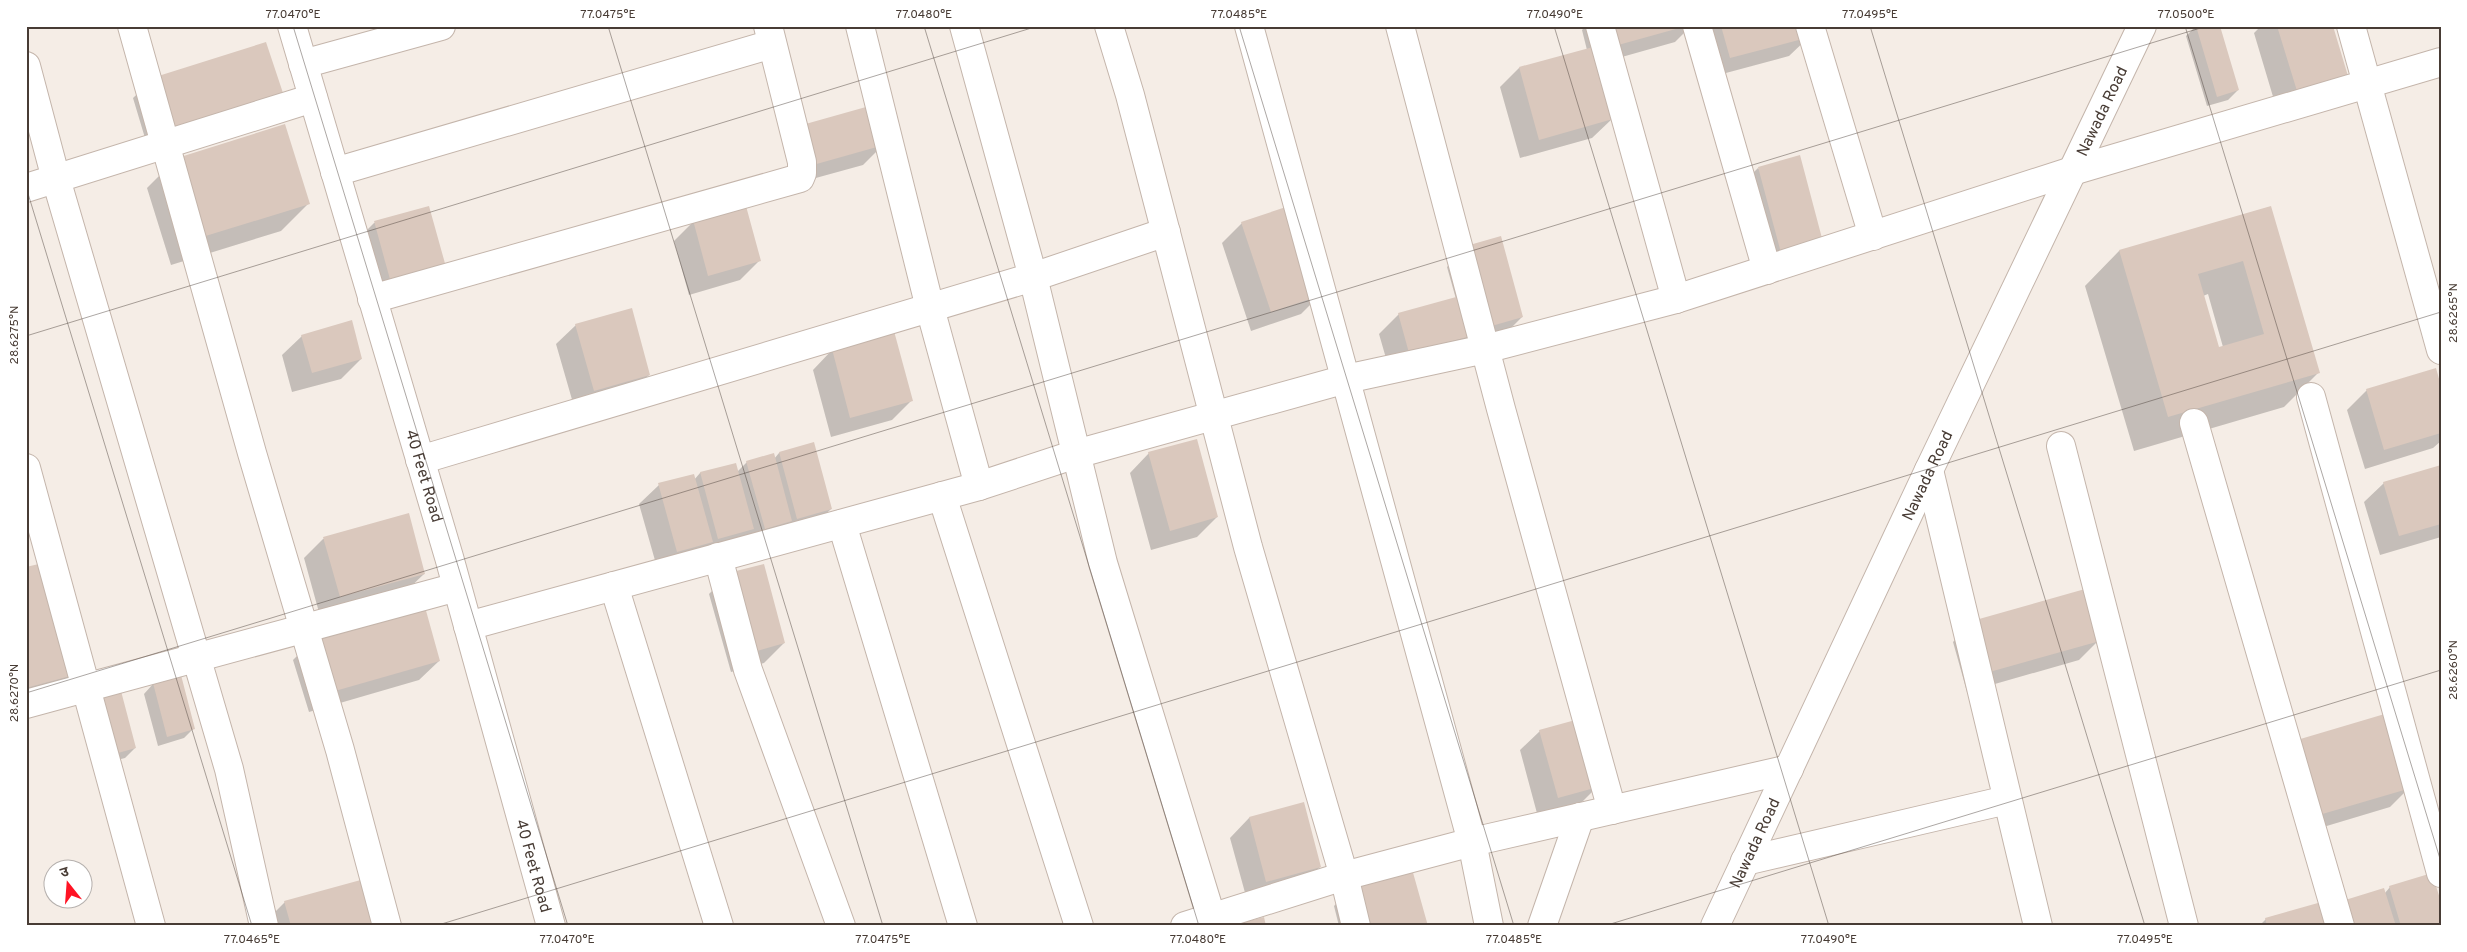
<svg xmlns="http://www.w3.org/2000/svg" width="2467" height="952" font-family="Overpass,'Noto Sans Devanagari',sans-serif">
<rect width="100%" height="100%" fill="#f5ede6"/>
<path fill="#0003" fill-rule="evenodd" d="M 1586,26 L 1691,26 L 1675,42 L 1597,64 L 1612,119 L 1592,138 L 1520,158 L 1500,87 L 1519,68 L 1587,50 L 1582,30 Z
M 1712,26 L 1806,26 L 1809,37 L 1789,56 L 1711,77 L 1700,38 Z
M 2196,26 L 2219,26 L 2238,90 L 2228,100 L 2207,106 L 2186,36 Z
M 2261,26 L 2332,26 L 2327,95 L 2277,110 L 2254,33 Z
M 153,79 L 281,93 L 262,113 L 148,148 L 133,98 Z
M 802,126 L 883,145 L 863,165 L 794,184 L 783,146 Z
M 175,160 L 309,203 L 281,231 L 171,265 L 147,188 Z
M 1758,168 L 1822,241 L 1762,272 L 1739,187 Z
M 2270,207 L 2318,373 L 2284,407 L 2134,451 L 2085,286 L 2119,251 ZM 2208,294 L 2223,347 L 2218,348 L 2203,296 Z
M 428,208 L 444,267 L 371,302 L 355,242 L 374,223 Z
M 694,221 L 759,261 L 740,280 L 689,295 L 674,241 Z
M 1242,223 L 1320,295 L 1301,314 L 1251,331 L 1222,243 Z
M 1466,247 L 1522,317 L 1503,336 L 1390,372 L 1379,334 L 1399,314 L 1456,299 L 1447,267 Z
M 576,325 L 649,375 L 629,394 L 575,410 L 556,344 Z
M 302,336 L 361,359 L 341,379 L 292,392 L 282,355 Z
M 832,350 L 912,400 L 892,420 L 831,437 L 813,370 Z
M 2367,390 L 2441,390 L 2441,441 L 2433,448 L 2365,469 L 2347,410 Z
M 813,444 L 831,509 L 811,528 L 658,571 L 639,504 L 659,485 L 694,480 L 700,473 L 735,464 L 737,472 L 747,462 L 774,459 L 779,453 Z
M 1149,453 L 1217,517 L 1197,537 L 1151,550 L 1130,473 Z
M 2441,466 L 2441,537 L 2380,555 L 2364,502 L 2384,483 Z
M 408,515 L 424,574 L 404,593 L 320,616 L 304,558 L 323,539 Z
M 26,569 L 73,674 L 54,694 L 26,701 Z
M 729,574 L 784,643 L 764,663 L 731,672 L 709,594 Z
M 1972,622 L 2098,641 L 2079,660 L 1967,692 L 1953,642 Z
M 313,640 L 439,661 L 419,680 L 309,712 L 293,660 Z
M 153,684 L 194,728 L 184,738 L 158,746 L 144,694 Z
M 92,700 L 135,748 L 125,758 L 97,765 Z
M 2387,714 L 2409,788 L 2390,807 L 2300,834 Z
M 1540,731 L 1597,787 L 1578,806 L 1538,817 L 1520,750 Z
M 1303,804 L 1320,867 L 1300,886 L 1247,900 L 1230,838 L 1249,818 Z
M 1353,886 L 1426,926 L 1339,926 L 1334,906 Z
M 2390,887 L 2441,926 L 2259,926 L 2266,919 L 2328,916 L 2385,893 Z
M 285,902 L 380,926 L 261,926 Z"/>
<path fill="#dac8bd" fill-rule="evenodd" d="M 1606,26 L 1683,26 L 1683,27 L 1611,47 Z
M 1721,26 L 1807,26 L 1810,37 L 1730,58 Z
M 2196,26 L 2220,26 L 2239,90 L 2217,97 Z
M 2277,26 L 2333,26 L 2348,76 L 2297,91 Z
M 266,42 L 283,93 L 168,129 L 152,78 Z
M 1593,47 L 1613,119 L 1539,140 L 1519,67 Z
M 873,105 L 884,145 L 813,165 L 802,125 Z
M 285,124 L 310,204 L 199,238 L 174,159 Z
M 1800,155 L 1823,242 L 1781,253 L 1758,167 Z
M 1292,205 L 1322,295 L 1271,312 L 1241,222 Z
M 429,206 L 446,267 L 391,283 L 374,221 Z
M 746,206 L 761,261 L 708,276 L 693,220 Z
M 2271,206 L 2320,373 L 2168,417 L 2119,250 ZM 2243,261 L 2264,334 L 2219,347 L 2198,274 Z
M 1501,236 L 1523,317 L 1488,327 L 1466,246 Z
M 1467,294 L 1478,334 L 1409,353 L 1398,313 Z
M 632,308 L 650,375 L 594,391 L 575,324 Z
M 352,320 L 362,359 L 312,373 L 301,335 Z
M 894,331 L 913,401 L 850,418 L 832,349 Z
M 2436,368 L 2441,386 L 2441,433 L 2384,450 L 2366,389 Z
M 1197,439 L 1218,517 L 1170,531 L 1148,452 Z
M 814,442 L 832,509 L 797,519 L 779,452 Z
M 774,453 L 792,521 L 765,529 L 746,461 Z
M 736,463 L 754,529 L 718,539 L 700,472 Z
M 2441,465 L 2441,524 L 2399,536 L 2383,482 Z
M 694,474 L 713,542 L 677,552 L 658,483 Z
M 409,513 L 425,574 L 340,597 L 323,537 Z
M 43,563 L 74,675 L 26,688 L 26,567 Z
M 764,564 L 785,643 L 750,653 L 728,573 Z
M 2085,589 L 2100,641 L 1986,673 L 1972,621 Z
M 425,607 L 440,661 L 328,693 L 312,639 Z
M 181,675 L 195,729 L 167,737 L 153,683 Z
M 121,691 L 136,748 L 107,756 L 91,699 Z
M 2388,713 L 2411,788 L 2319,815 L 2297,740 Z
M 1579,719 L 1598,787 L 1558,798 L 1539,730 Z
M 1304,802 L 1321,867 L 1266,882 L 1249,817 Z
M 1412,869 L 1428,926 L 1364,926 L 1353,885 Z
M 2432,873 L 2441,902 L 2441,926 L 2401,926 L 2389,886 Z
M 368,878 L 381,926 L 291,926 L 284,901 Z
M 2384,888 L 2396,926 L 2349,926 L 2342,901 Z
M 2325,901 L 2333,926 L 2267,926 L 2265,918 Z
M 1264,917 L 1266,926 L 1233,926 L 1233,925 Z"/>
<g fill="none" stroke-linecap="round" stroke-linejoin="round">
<g stroke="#c4b5ab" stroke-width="30">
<g id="street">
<path d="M 132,26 L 252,453 L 340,750 L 387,926"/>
<path id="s1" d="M 292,26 L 449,557 L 551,926"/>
<path d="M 860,26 L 930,308 L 979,486"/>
<path d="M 964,26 L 1033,277 L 1103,563 L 1214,926"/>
<path d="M 1109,26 L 1130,95 L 1248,547 L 1344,876 L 1356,926"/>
<path d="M 1249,26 L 1472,842 L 1489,926"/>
<path d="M 1400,26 L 1501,409 L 1612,810"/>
<path d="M 1600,26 L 1676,299"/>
<path d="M 1697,26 L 1767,270"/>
<path d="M 1810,26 L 1873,236"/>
<path d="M 2351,26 L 2441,350"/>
<path d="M 303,64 L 441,26"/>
<path d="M 26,66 L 56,179 L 229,769 L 264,926"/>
<path d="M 335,172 L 772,44"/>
<path d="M 26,188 L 313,98"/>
<path d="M 372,299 L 800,178 L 802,173 L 802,162 L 768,26"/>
<path d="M 2311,397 L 2441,873"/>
<path d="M 2194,423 L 2340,926"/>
<path d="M 2061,446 L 2184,926"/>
<path d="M 420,460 L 1033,277 L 1166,232"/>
<path d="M 26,468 L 151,926"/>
<path d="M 1929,470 L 2038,926"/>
<path d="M 942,496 L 1079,926"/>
<path d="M 842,524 L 963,926"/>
<path d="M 718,557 L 748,670 L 841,926"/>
<path d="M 614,586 L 719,926"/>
<path d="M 468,626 L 979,486 L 1076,454 L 1346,379 L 1485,349 L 1676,299 L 2072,171 L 2441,62"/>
<path d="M 26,704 L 457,587"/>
<path d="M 1745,861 L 2007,800"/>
<path d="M 1185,926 L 1344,876 L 1472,842 L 1789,769"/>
<path d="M 1542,926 L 1580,817"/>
<path id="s2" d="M 1715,926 L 1929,470 L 2142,26"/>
</g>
</g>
<use href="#street" stroke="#fff" stroke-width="28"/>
</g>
<path fill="none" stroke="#483c35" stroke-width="1" stroke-opacity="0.45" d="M 293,26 L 568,926M 608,26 L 883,926M 924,26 L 1199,926M 1239,26 L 1514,926M 1554,26 L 1829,926M 1870,26 L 2145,926M 2185,26 L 2441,862M 26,187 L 252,926M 26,336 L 1038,26M 26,693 L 2207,26M 435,926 L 2441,312M 1604,926 L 2441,670"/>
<g text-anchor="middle" stroke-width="4.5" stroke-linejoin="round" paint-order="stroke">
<g font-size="16" fill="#483c35" stroke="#fff">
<text dy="6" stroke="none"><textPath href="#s2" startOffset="902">Nawada Road</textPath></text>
<text dy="6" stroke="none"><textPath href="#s1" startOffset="469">40 Feet Road</textPath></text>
<text dy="6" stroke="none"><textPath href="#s2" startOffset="498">Nawada Road</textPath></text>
<text dy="6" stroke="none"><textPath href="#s2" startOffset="92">Nawada Road</textPath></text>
<text dy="6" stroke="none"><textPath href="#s1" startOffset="874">40 Feet Road</textPath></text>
</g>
</g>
<rect width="2467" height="952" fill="none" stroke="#ffffff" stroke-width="55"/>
<g transform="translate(68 884) rotate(343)"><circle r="24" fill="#ffffff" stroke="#b6b1ae"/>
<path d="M0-4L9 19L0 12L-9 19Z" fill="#ff1324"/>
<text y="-8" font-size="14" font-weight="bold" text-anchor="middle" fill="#483c35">उ</text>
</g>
<rect x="28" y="28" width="2412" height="896" fill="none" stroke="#483c35" stroke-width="2"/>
<g font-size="12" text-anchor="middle" fill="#483c35">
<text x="293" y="18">77.0470°E</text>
<text x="608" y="18">77.0475°E</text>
<text x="924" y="18">77.0480°E</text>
<text x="1239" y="18">77.0485°E</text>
<text x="1555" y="18">77.0490°E</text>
<text x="1870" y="18">77.0495°E</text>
<text x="2186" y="18">77.0500°E</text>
<text transform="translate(2453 313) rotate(-90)" y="4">28.6265°N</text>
<text transform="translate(14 335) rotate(-90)" y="4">28.6275°N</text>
<text transform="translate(2453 670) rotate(-90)" y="4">28.6260°N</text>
<text transform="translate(14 693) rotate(-90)" y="4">28.6270°N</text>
<text x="252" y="943">77.0465°E</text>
<text x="567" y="943">77.0470°E</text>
<text x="883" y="943">77.0475°E</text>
<text x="1198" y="943">77.0480°E</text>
<text x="1514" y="943">77.0485°E</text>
<text x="1829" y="943">77.0490°E</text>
<text x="2145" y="943">77.0495°E</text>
</g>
</svg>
